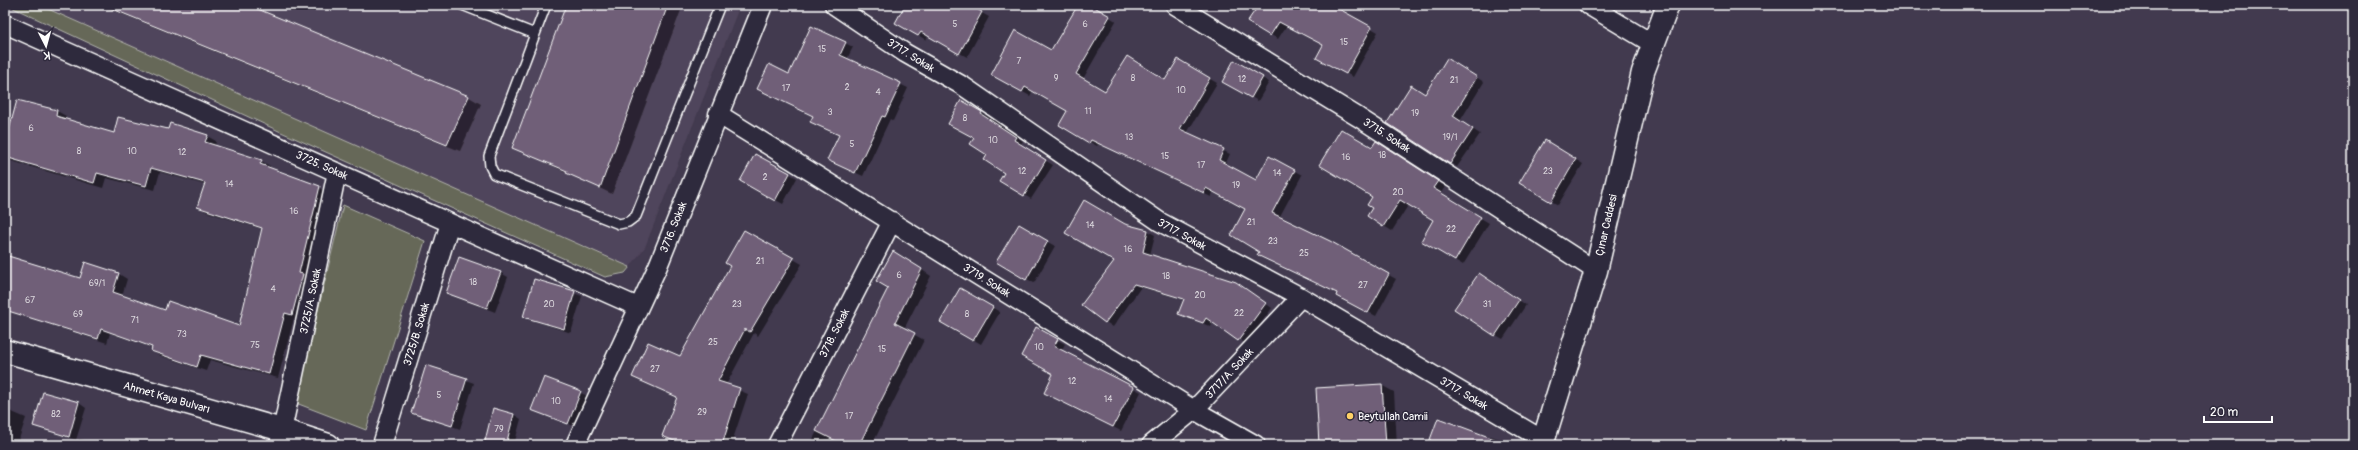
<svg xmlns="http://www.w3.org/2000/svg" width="2358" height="450" font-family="Pangolin,sans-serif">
<rect width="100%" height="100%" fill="#423a4f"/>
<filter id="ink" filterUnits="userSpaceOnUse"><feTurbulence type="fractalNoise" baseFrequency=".025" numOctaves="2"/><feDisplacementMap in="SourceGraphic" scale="8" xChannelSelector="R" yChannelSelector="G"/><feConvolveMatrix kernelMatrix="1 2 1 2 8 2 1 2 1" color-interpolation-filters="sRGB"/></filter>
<g filter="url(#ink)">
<path fill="#50455b" d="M 39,5 L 740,5 L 645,247 L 630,267 Z"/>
<path fill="#666859" stroke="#b2b4ac" d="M 7,5 L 39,5 L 630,267 L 625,273 L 605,277 L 281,132 Z
M 343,205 L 425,241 L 366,430 L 296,403 Z"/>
<path fill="#0007" d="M 100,5 L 245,5 L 469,97 L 481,104 L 460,151 Z
M 567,5 L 683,5 L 612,194 L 513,147 Z
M 906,5 L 968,5 L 989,17 L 967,57 L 928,36 L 926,40 L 896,22 Z
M 1079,5 L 1089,5 L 1116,21 L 1083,79 L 1106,92 L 1166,81 L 1178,60 L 1217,83 L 1187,133 L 1230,154 L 1225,165 L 1256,182 L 1270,157 L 1302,175 L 1279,218 L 1329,242 L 1396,279 L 1376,316 L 1344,299 L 1338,293 L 1260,251 L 1246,209 L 1214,191 L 1211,197 L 1099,143 L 1097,146 L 1060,125 L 1069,110 L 1033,90 L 1030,96 L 992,75 L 1052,51 Z
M 1260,5 L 1335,5 L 1344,10 L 1343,12 L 1378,32 L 1353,77 L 1318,58 L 1325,45 L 1287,25 L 1278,39 L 1249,22 Z
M 812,27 L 853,47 L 847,59 L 908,88 L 893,121 L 890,119 L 863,176 L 835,163 L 840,135 L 814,116 L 790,75 Z
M 1235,62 L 1269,82 L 1258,101 L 1224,81 Z
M 1454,63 L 1484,82 L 1460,121 L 1480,134 L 1457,167 L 1450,163 Z
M 18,101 L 57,111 L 66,116 L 65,120 L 114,134 L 169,130 L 207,136 L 216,141 L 215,146 L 261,161 L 270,166 L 269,169 L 329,192 L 301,320 L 294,318 L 278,378 L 210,360 L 206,371 L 161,356 L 152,351 L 153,348 L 110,333 L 107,343 L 5,310 L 5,257 L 81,280 L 119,274 L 127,279 L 122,296 L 166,311 L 239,328 L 263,229 L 207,212 L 199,207 L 206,185 L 160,172 L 155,190 L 106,178 L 103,188 L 5,159 L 5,120 L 12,122 Z
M 962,101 L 989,117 L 1023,141 L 1020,145 L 1053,165 L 1031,199 L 1000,181 L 1005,173 L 975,138 Z
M 1545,141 L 1583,164 L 1558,205 L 1520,182 Z
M 1384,147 L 1446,187 L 1441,194 L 1489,223 L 1463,265 L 1422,240 L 1434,220 L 1409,204 L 1392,231 L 1384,226 L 1373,208 L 1372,148 Z
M 755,155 L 797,178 L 783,204 L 741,181 Z
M 1124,225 L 1148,231 L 1155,235 L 1150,255 L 1244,288 L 1272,308 L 1246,344 L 1213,321 L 1211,327 L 1180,313 L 1185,300 L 1141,287 L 1113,327 L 1082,305 L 1116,260 Z
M 1019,226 L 1055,246 L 1034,283 L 998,262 Z
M 744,231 L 802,264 L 758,336 L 754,333 L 726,385 L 748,394 L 731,445 L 683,445 L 663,436 L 678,398 L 633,376 L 680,357 L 731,266 Z
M 904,258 L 931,276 L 904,329 L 924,340 L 872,445 L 810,445 Z
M 501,273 L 508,277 L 495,312 L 447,293 Z
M 1486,278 L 1526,305 L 1503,339 L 1496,335 Z
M 535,280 L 582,296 L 571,333 L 524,317 Z
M 960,289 L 1000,312 L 981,344 L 941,321 Z
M 1036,329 L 1065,344 L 1061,351 L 1141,392 L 1121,431 L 1045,393 L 1055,373 Z
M 426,366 L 474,383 L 460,429 L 412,412 Z
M 545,378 L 588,396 L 576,427 L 533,409 Z
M 1381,385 L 1394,392 L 1397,445 L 1320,445 Z
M 79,403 L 86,408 L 76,440 L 34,426 Z
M 5,409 L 26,418 L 17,445 L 5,445 Z
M 513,414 L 521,419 L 514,445 L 485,445 Z
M 1490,436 L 1518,445 L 1429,445 L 1489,438 Z
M 79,439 L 104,445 L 77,445 Z"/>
<path fill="#705e78" stroke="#fff" d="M 248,5 L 469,96 L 447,145 L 105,6 Z
M 566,5 L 668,5 L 600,188 L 566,173 L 567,171 L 512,148 Z
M 905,5 L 970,5 L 982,12 L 959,54 L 921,32 L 918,36 L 895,23 Z
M 1078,5 L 1091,5 L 1110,16 L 1076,74 L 1105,91 L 1127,56 L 1165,80 L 1178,59 L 1210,78 L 1180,129 L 1224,149 L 1219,160 L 1256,180 L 1269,156 L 1295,170 L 1272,213 L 1330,241 L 1389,274 L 1368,313 L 1336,296 L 1337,293 L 1257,255 L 1259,252 L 1231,235 L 1245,209 L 1206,188 L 1204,193 L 1091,140 L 1089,143 L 1059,125 L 1067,111 L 1025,87 L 1022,92 L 991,75 L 1015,30 L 1051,50 Z
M 1248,5 L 1332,5 L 1372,27 L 1346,74 L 1316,58 L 1323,45 L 1279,22 L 1270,36 L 1247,22 L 1256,9 Z
M 811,26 L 846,42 L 840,55 L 901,83 L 885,117 L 882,116 L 855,173 L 827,160 L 839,135 L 810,122 L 813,116 L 757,89 L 769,64 L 789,74 Z
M 1447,58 L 1477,77 L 1453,116 L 1473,129 L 1450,164 L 1387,123 L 1411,85 L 1425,94 Z
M 1234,60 L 1263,77 L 1251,98 L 1222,82 Z
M 17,100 L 57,110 L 56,116 L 114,133 L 118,117 L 168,129 L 170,123 L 208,135 L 205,142 L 262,160 L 260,164 L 320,186 L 299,273 L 303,274 L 292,315 L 285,313 L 269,374 L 201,355 L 197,367 L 151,351 L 152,347 L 101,329 L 98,339 L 5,310 L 5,255 L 80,278 L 85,262 L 119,273 L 113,292 L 165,310 L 168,301 L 239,326 L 262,228 L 197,207 L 205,183 L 151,168 L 146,186 L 97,173 L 94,183 L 5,157 L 5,145 Z
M 961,100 L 982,112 L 981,114 L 1016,137 L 1014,140 L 1046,160 L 1024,196 L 999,181 L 1004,173 L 984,160 L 987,155 L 970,144 L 974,138 L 948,124 Z
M 1341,129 L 1372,147 L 1376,141 L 1438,181 L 1433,188 L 1481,217 L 1455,261 L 1421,241 L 1433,220 L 1400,200 L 1383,227 L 1367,216 L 1372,208 L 1367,205 L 1372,197 L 1319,165 Z
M 1545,140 L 1576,159 L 1551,202 L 1519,183 Z
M 755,154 L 790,173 L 775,201 L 740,181 Z
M 1084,200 L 1125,224 L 1148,230 L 1143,252 L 1236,282 L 1266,303 L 1238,341 L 1206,318 L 1203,323 L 1178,314 L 1184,299 L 1134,284 L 1105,323 L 1081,305 L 1114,261 L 1065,233 Z
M 1019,224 L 1048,241 L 1026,280 L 996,262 Z
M 744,230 L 794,258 L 750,332 L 745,329 L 718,381 L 740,388 L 722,445 L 684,445 L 662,436 L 677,397 L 632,377 L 648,342 L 680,356 L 730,266 L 725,263 Z
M 893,251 L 922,269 L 895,323 L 915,333 L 859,445 L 844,445 L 816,431 L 888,288 L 876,281 Z
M 459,257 L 501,272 L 487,308 L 446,293 Z
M 1479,273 L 1519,300 L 1495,336 L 1454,309 Z
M 534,279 L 575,291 L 564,329 L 523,317 Z
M 960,288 L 993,307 L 973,341 L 940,322 Z
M 1036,327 L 1058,339 L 1054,346 L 1134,387 L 1113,427 L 1044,393 L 1053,374 L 1021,356 Z
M 426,365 L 467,378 L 452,426 L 411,413 Z
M 544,377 L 581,391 L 568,424 L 531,410 Z
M 1382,384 L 1386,445 L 1319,445 L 1316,388 Z
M 43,392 L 79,402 L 69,437 L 33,426 Z
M 493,408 L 514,414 L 506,445 L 484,445 Z
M 1438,418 L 1505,443 L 1505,445 L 1428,445 Z"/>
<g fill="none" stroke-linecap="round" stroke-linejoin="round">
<g stroke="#fff" stroke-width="12">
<path id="service" d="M 462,5 L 535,34
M 546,5 L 489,156 L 490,166 L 494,174 L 619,224 L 628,222 L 636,216 L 720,5"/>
</g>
<g stroke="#fff" stroke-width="21">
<path id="minor" d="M 834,5 L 905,53 L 963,86 L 1160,222 L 1301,297 L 1543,440
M 1175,5 L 1358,117 L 1596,271
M 1588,5 L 1653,44
M 5,24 L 638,307
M 718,114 L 1194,410 L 1256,445
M 279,445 L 337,172
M 382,445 L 450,223
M 575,445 L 658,266 L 763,5
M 777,445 L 892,221
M 1151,445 L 1194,410 L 1301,297"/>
</g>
<g stroke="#fff" stroke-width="25">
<path id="tertiary" d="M 1542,445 L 1596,271 L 1643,72 L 1668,5"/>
</g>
<g stroke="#fff" stroke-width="25">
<path id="secondary" d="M 5,351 L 282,430 L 328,445"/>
</g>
<use href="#service" stroke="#2f2a3d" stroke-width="9"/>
<use href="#minor" stroke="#2f2a3d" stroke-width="18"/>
<use href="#tertiary" stroke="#2f2a3d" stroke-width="22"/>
<use href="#secondary" stroke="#2f2a3d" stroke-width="22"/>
</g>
</g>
<circle fill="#ffd166" stroke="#2f2a3d" stroke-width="1.5" cx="1350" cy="416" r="4"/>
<g text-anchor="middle" stroke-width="3" stroke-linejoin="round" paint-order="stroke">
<g font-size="9" fill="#dbd7dd">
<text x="955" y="27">5</text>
<text x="1085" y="27">6</text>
<text x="1344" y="45">15</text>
<text x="822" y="52">15</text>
<text x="1019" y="64">7</text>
<text x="1056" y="81">9</text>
<text x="1133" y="81">8</text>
<text x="1242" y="82">12</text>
<text x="1454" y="83">21</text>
<text x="847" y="90">2</text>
<text x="786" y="91">17</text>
<text x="1181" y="93">10</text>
<text x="878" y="95">4</text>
<text x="1088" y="114">11</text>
<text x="830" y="115">3</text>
<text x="1415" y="116">19</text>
<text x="965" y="121">8</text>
<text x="31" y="131">6</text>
<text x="1129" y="140">13</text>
<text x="1450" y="140">19/1</text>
<text x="993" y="143">10</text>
<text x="852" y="147">5</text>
<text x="79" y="154">8</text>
<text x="132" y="154">10</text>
<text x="182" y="155">12</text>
<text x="1382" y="158">18</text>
<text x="1165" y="159">15</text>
<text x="1346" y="160">16</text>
<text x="1201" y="168">17</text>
<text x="1022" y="174">12</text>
<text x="1548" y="174">23</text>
<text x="1277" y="176">14</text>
<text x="765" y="180">2</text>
<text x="229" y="187">14</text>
<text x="1236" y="188">19</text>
<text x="1398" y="195">20</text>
<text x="294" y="214">16</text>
<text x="1251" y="225">21</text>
<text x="1090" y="228">14</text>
<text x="1451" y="232">22</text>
<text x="1273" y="244">23</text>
<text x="1128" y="252">16</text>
<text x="1304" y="256">25</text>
<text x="760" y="264">21</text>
<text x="899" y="278">6</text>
<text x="1166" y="279">18</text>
<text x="473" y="285">18</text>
<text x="97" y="286">69/1</text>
<text x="1363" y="288">27</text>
<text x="273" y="292">4</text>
<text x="1200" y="298">20</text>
<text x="30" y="303">67</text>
<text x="549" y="307">20</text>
<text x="737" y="307">23</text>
<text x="1487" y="307">31</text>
<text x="1239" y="316">22</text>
<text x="78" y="317">69</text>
<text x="967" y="317">8</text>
<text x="135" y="323">71</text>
<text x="182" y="337">73</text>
<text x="713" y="345">25</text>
<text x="255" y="348">75</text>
<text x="1039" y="350">10</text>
<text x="882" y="352">15</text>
<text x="655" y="372">27</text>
<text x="1072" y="384">12</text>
<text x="439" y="398">5</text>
<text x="1108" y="402">14</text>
<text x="556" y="404">10</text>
<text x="702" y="415">29</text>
<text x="56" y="417">82</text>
<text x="849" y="419">17</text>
<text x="499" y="432">79</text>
</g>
<g font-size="11" fill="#fff" stroke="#2f2a3d">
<text transform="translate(911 55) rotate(32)" y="4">3717. Sokak</text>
<text transform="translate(1387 135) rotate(33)" y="4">3715. Sokak</text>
<text transform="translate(322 165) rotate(24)" y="4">3725. Sokak</text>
<text transform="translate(1606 225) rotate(-77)" y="4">Çınar Caddesi</text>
<text transform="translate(673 227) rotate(-68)" y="4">3716. Sokak</text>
<text transform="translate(1182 234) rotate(29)" y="4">3717. Sokak</text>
<text transform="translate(987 280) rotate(32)" y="4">3719. Sokak</text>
<text transform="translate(310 301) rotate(-78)" y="4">3725/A. Sokak</text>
<text transform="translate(834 333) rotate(-63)" y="4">3718. Sokak</text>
<text transform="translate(416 334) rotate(-73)" y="4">3725/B. Sokak</text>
<text transform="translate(1229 373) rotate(-47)" y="4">3717/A. Sokak</text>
<text transform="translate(1464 393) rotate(31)" y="4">3717. Sokak</text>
<text transform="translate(167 397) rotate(16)" y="4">Ahmet Kaya Bulvarı</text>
</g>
<g font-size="11" fill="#fff" stroke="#2f2a3d" text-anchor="start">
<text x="1358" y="420">Beytullah Camii</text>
</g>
</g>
<rect width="2358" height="450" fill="none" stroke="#2f2a3d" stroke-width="20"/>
<rect x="10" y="10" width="2338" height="430" fill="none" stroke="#fff" stroke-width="1.5" filter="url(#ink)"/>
<g transform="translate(46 46) rotate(174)" stroke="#2f2a3d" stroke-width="3" paint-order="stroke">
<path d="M0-3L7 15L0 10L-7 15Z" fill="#ffffff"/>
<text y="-6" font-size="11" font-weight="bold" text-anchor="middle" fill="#ffffff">K</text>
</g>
<path d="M2204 416v6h68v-6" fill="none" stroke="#ffffff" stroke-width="2"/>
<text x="2210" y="416" font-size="12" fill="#ffffff" stroke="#2f2a3d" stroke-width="3" paint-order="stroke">20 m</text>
</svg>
